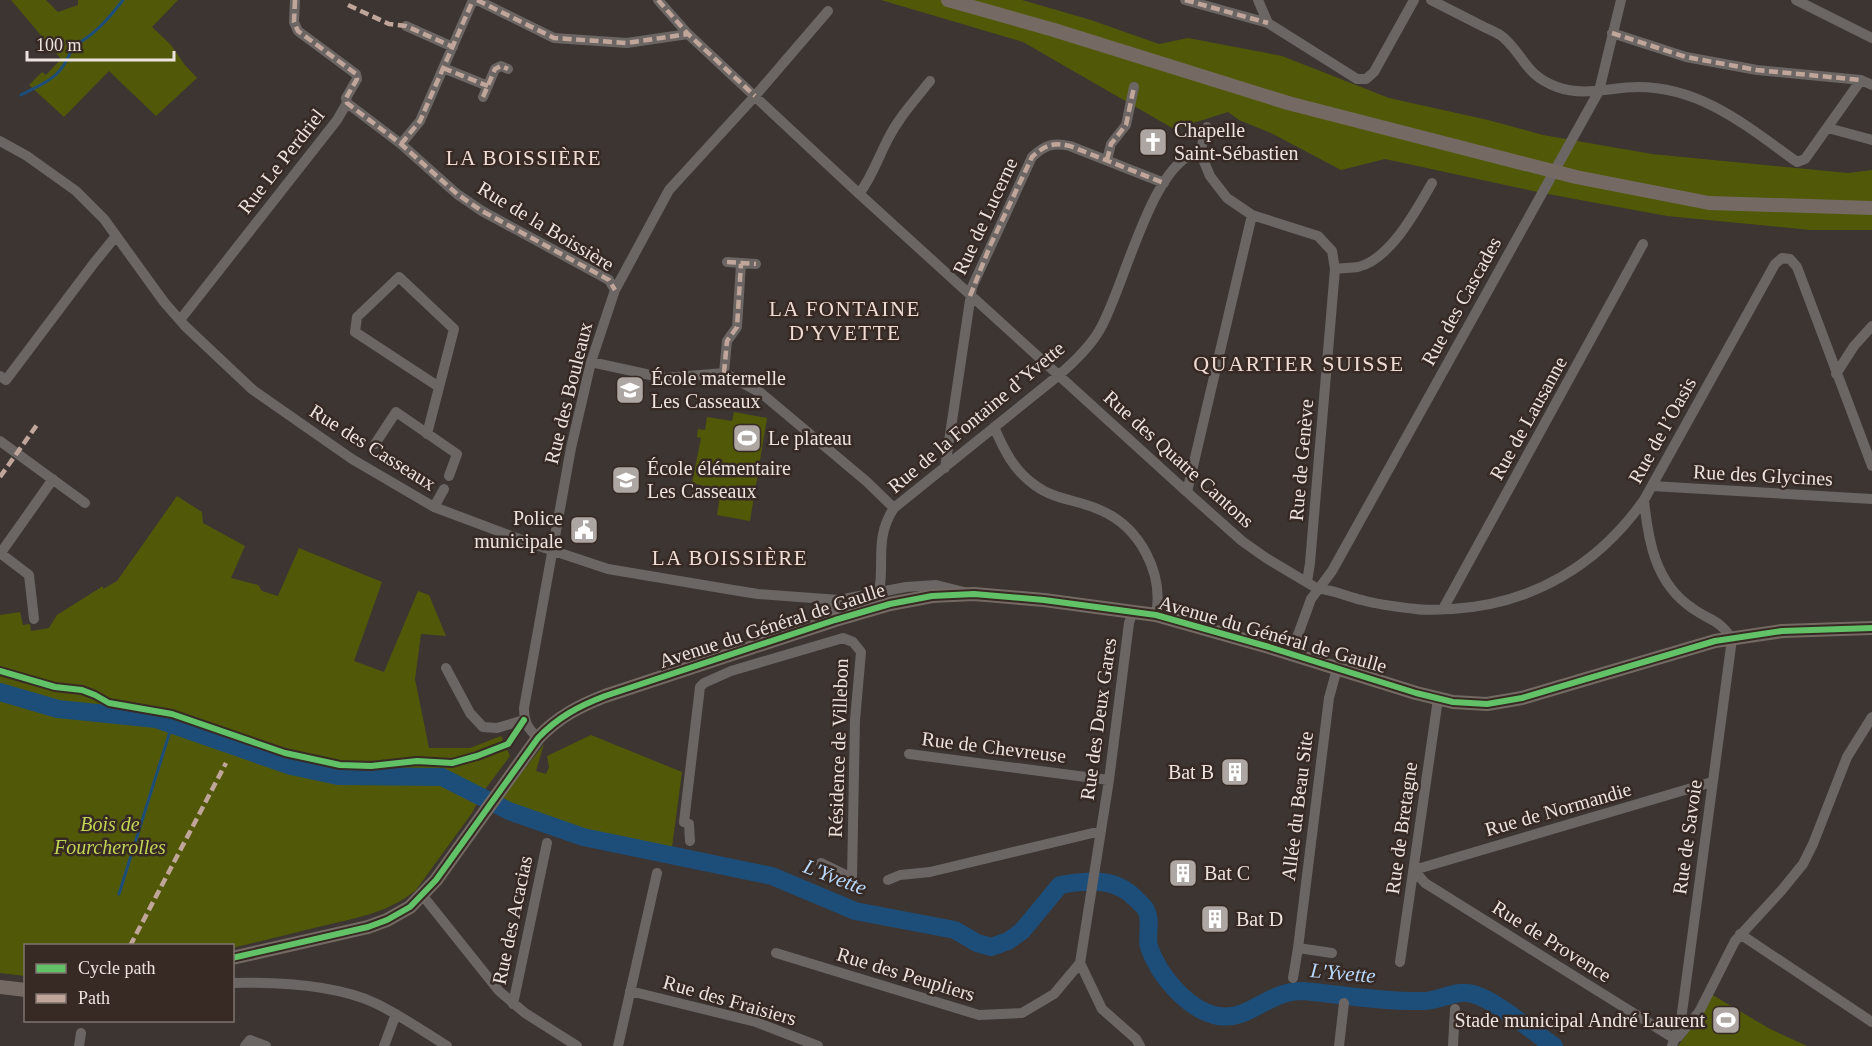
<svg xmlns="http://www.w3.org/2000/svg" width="1872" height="1046" font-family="Georgia,serif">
<rect width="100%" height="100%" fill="#3c3532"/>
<path fill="#515908" d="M 11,0 L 46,0 L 58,12 L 78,5 L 78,0 L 178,0 L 152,27 L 171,45 L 184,64 L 197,78 L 156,116 L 109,71 L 64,117 L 29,85 L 42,72 L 46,75 L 61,59 Z
M 881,0 L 1022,0 L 1091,20 L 1159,44 L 1188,38 L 1282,56 L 1389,98 L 1488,120 L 1543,135 L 1652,154 L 1848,173 L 1872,170 L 1872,230 L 1810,230 L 1667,216 L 1542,193 L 1385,159 L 1341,170 L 1273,134 L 1239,120 L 1228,112 L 1174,129 L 1023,42 Z
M 734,412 L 767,418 L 750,521 L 717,515 L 721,490 L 692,483 L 701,438 L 697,437 L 698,429 L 705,430 L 707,417 L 732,421 Z
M 177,496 L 202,512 L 203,523 L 245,546 L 231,578 L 258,585 L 262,591 L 278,596 L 299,548 L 382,582 L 354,661 L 384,672 L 418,591 L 429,595 L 446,636 L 421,634 L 415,679 L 429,748 L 470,748 L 501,736 L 510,756 L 483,792 L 472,813 L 416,890 C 389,913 352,919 318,927 C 289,934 261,941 233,948 L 232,946 L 26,946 L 25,976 L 0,973 L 0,615 L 20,612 L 23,625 L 30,624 L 31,631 L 49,628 L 57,615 L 103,586 L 103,589 L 117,581 Z
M 591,735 L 682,772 L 672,847 C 614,836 552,828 499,802 L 544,744 L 536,771 L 546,774 L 549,767 L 547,756 Z
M 1711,994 L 1770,1029 L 1807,1046 L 1678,1046 L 1695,1023 Z"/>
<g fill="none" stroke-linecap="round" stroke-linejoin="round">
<path stroke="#1d4e7a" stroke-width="3" d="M 21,95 C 50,80 61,78 73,46 C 94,36 109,18 123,0
M 119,894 L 172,725"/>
<path stroke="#1d4e7a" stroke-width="18" d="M 0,692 L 58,709 L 156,719 L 291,766 L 338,776 L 442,777 L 509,811 L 583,837 L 772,876 L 855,911 L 955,930 L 977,943 L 991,947 L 1008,941 L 1022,931 L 1060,885 C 1089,880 1116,877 1137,900 C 1140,903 1145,907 1146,910 C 1152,921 1146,936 1149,947 C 1159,976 1188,1010 1218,1016 C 1242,1020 1257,1004 1278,996 C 1287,992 1295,991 1304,991 C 1344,995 1384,1002 1424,1001 C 1440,1001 1456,989 1473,994 C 1499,1002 1531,1031 1554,1046"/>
<path stroke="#6b6663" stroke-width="10" d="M 477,0 L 554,38 L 627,43 L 688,34
M 658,0 L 688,34 L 855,190 L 1187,492 L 1242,541 L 1266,558 L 1318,589 C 1333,589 1347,597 1362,600 C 1379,605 1398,607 1416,609 C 1428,611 1440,609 1452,609 C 1533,604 1598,565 1644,500 L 1775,264 L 1782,258 L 1790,259 L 1797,267 L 1872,466
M 1185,0 L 1268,23 L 1357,79 L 1366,79 L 1374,72 L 1414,0
M 1258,0 L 1268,23
M 1431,0 C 1449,9 1466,18 1484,27 C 1490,30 1499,33 1504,38 C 1525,57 1525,75 1557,87 C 1584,97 1611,87 1638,87 C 1702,87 1748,127 1797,162 L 1805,159 L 1861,80
M 1796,0 L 1872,38
M 406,26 L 453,47
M 1612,33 L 1686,57 L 1757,70 L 1861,80 L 1872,85
M 443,68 L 488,86
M 483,97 L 495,69 L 501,66 L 508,69
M 347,103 L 401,144 L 457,194 L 482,211 L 609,280 L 615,290
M 1828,128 L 1872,140
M 0,141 L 27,156 L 76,191 L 104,219 L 164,302 L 185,326 L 253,390 L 352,459 L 434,507 L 530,543 L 608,569 L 733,590 L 758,594 L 839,600 L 906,587 L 936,585 L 964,592
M 401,144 L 420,121 L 473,0
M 1200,152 L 1210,176 L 1227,198 L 1252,215 L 1318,236 L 1332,251 L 1335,269 L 1310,563 L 1307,582
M 1107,160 L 1111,144 L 1126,125 L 1134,87
M 859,194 C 872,177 878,158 888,139 C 899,117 915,100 930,81
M 727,262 L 756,264
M 1335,269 C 1342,268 1351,268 1358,267 C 1391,259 1417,209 1432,183
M 180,320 L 337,120 L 347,103 L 346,98 L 357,79 L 356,74 L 298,31 L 294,22 L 295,0
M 591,362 L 664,378 L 724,373 L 761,393 L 866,481 L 894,508
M 724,373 L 727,341 L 737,327 L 741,264
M 1836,374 L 1854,346 L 1872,326
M 0,376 L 6,380 L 94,263 L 116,236
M 994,427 C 1004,450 1014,471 1036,486 C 1055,500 1079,500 1100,510 C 1140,527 1164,573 1156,615
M 427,434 L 454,329 L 399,277 L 357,317 L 355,332 L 439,387
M 0,441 L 85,503
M 375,444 L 396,412 L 457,454 L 449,476
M 945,468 L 972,287 L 1032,157 C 1045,145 1053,142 1070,146 L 1164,183
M 1652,486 L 1872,499
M 1187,492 L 1252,215
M 1644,500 C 1648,540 1655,583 1692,608 C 1710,621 1719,619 1732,639 L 1681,1020 L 1672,1046
M 434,507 L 444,489
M 0,553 L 29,575 L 34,619
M 0,554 L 53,479
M 879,592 C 885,562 874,538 894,508 L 1059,375 C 1074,362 1089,348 1099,331 C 1124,291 1151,159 1200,152 L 1207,127
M 827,599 L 835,620
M 1443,609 L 1643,244
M 1133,611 L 1129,623 L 1109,780 L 1080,963 L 1102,1009 L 1136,1039 L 1140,1046
M 1291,654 L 1311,599 L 1332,571 L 1599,91 L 1621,0
M 446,668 L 470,713 L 483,727 L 497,728 L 524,720
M 538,738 C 528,729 524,722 524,708 L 571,448 L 591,362 L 615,290 L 669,190 L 755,96 L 828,11
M 909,754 L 1109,780
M 690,841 L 689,824 L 684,822 L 700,687 L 704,683 L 731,671 L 843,638 L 853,642 L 861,652 L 855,720 L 852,878 L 821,863
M 1414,870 L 1425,883 L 1675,1039
M 1414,870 L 1712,782
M 888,880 L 900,875 L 930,872 L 1101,831
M 423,896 L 499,991 L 525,1013 L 577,1046
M 1740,934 L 1872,1022
M 776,953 L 979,1015 L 1022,1013 L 1054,994 L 1080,963
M 1332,953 L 1298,948 L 1329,698 L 1337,669
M 1400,962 L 1438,699
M 1293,978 L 1298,948
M 232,983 C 277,982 333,984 375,1003 C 400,1015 423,1031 447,1046
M 630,991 L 756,1022 L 818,1046
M 513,1004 L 547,843
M 1678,1037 L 1699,1012 L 1735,941 L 1781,891 L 1803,864 L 1813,844 L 1847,757 L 1872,717
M 79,1046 L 81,1033
M 245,1046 L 250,1040 L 266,1046
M 384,1046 L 396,1014
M 618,1046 L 657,873
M 1339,1046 L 1344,1003
M 1453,1046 L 1455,1009"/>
<path stroke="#756a63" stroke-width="14" d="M 948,0 L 1054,30 L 1288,103 L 1576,177 L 1709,203 L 1872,208
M 232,958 L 368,927 L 387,920 L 410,907 L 436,880 L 538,738 C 558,717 579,706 605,696 L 835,620 L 890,604 L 932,596 L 974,594 L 1044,600 L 1156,615 L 1269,647 L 1416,693 L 1453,702 L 1487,704 L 1522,698 L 1715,641 L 1782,631 L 1872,628
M 0,987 L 26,990"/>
<path stroke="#c0a59a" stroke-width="4.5" stroke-dasharray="9 4.5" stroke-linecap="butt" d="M 295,0 L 294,22 L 298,31 L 356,74 L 357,79 L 346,98 L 347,103 L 401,144 L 457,194 L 482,211 L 609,280 L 615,290
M 477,0 L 554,38 L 627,43 L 688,34
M 658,0 L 688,34 L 755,96
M 1185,0 L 1268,23
M 348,5 L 389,24 L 406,26 L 453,47
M 1612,33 L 1686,57 L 1757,70 L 1861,80
M 443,68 L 488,86
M 483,97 L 495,69 L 501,66 L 508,69
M 401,144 L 420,121 L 473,0
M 1107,160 L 1111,144 L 1126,125 L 1134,87
M 727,262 L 756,264
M 970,296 L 990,246 L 1032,157 C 1045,145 1053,142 1070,146 L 1164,183
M 724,373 L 727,341 L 737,327 L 741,264
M 0,477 L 39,422
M 130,946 L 226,763"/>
<g stroke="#372923" stroke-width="10">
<path id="cycleway" d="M 0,671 L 55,687 L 82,690 L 95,695 L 109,703 L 172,714 L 285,753 L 340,765 L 371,766 L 417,761 L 452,763 L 477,756 L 508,744 L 524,720
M 232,958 L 368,927 L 387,920 L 410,907 L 436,880 L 538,738 C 558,717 579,706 605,696 L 835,620 L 890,604 L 932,596 L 974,594 L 1044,600 L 1156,615 L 1269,647 L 1416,693 L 1453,702 L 1487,704 L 1522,698 L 1715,641 L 1782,631 L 1872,628"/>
</g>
<use href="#cycleway" stroke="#61c268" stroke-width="6"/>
</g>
<defs>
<g id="church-square" transform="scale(1.5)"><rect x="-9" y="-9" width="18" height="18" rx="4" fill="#aea6a2" stroke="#372923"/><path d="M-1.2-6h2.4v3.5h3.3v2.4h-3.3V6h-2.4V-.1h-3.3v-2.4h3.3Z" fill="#fff"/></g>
<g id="school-square" transform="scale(1.5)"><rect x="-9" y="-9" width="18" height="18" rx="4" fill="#aea6a2" stroke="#372923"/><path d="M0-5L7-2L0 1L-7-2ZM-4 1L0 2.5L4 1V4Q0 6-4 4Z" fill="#fff"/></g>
<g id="stadium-square" transform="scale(1.5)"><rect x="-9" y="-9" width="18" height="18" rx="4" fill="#aea6a2" stroke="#372923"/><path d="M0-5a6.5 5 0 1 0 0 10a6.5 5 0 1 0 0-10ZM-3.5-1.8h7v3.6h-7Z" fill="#fff"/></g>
<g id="civic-square" transform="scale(1.5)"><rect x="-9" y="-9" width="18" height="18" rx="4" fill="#aea6a2" stroke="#372923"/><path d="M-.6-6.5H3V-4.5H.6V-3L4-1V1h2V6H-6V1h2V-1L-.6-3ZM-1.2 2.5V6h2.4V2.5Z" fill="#fff"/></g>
<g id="building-square" transform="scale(1.5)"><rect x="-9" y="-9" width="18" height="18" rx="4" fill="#aea6a2" stroke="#372923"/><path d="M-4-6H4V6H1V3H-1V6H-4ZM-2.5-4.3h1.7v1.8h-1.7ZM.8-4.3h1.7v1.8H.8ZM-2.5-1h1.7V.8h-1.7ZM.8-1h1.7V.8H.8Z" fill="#fff"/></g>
</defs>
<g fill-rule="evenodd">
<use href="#church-square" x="1153" y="142"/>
<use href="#school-square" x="630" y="390"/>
<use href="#stadium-square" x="747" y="438"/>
<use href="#school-square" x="626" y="480"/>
<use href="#civic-square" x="584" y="530"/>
<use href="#building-square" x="1235" y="772"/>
<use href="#building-square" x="1183" y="873"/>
<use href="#building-square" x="1215" y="919"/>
<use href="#stadium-square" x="1726" y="1020"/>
</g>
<g text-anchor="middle" stroke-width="5" stroke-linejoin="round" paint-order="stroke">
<g font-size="20" fill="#ece3df" stroke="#372923" text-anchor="start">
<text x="1174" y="137">Chapelle<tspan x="1174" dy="23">Saint-Sébastien</tspan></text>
<text x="651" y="385">École maternelle<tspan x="651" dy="23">Les Casseaux</tspan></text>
<text x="768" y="445">Le plateau</text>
<text x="647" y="475">École élémentaire<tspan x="647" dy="23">Les Casseaux</tspan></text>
<text x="563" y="525" text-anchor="end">Police<tspan x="563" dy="23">municipale</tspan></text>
<text x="1214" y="779" text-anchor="end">Bat B</text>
<text x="1204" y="880">Bat C</text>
<text x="1236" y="926">Bat D</text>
<text x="1705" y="1027" text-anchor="end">Stade municipal André Laurent</text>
</g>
<g font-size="20" fill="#ece3df" stroke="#372923">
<text transform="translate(281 161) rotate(-52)" y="7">Rue Le Perdriel</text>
<text transform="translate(985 216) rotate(-65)" y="7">Rue de Lucerne</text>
<text transform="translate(546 226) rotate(31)" y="7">Rue de la Boissière</text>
<text transform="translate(1461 301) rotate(-61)" y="7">Rue des Cascades</text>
<text transform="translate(568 393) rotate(-76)" y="7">Rue des Bouleaux</text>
<text transform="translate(976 417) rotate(-40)" y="7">Rue de la Fontaine d’Yvette</text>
<text transform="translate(1528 418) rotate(-61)" y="7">Rue de Lausanne</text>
<text transform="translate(1662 430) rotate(-61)" y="7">Rue de l’Oasis</text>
<text transform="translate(373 447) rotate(32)" y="7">Rue des Casseaux</text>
<text transform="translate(1179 459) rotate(42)" y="7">Rue des Quatre Cantons</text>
<text transform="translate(1301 460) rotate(-85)" y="7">Rue de Genève</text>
<text transform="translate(1763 475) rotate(3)" y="7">Rue des Glycines</text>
<text transform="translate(772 625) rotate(-18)" y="7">Avenue du Général de Gaulle</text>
<text transform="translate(1273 634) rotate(16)" y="7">Avenue du Général de Gaulle</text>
<text transform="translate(1098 719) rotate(-82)" y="7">Rue des Deux Gares</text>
<text transform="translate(994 747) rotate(7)" y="7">Rue de Chevreuse</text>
<text transform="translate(838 748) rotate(-88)" y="7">Résidence de Villebon</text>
<text transform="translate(1297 806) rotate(-83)" y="7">Allée du Beau Site</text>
<text transform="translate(1558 809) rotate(-16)" y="7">Rue de Normandie</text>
<text transform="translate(1401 828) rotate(-82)" y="7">Rue de Bretagne</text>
<text transform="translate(1687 837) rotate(-82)" y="7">Rue de Savoie</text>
<text transform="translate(512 920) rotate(-78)" y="7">Rue des Acacias</text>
<text transform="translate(1552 941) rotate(32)" y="7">Rue de Provence</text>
<text transform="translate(906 974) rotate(17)" y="7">Rue des Peupliers</text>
<text transform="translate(730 1000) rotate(16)" y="7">Rue des Fraisiers</text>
</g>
<g font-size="20" font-style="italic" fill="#c1d555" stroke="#372923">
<text x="110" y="831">Bois de<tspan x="110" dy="23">Fourcherolles</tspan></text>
</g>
<g font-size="21" letter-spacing="1.5" fill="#efddd5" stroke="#372923">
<text x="524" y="165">LA BOISSIÈRE</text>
<text x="845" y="316">LA FONTAINE<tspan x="845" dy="24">D'YVETTE</tspan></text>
<text x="730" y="565">LA BOISSIÈRE</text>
</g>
<g font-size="21" font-style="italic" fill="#b6d8fc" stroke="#372923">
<text transform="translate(835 877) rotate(21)" y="7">L'Yvette</text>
<text transform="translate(1343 973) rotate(5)" y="7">L'Yvette</text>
</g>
<g font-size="22" letter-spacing="1.5" fill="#efddd5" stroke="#372923">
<text x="1299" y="371">QUARTIER SUISSE</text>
</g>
</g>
<rect x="24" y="944" width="210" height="78" fill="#372923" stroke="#7f736e" stroke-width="1.5"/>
<rect x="36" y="964" width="30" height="9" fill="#61c268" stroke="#7f736e" stroke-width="1.5"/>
<text x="78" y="974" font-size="18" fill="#ece3df">Cycle path</text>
<rect x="36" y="994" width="30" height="9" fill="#c0a59a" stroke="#7f736e" stroke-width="1.5"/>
<text x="78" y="1004" font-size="18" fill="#ece3df">Path</text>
<path d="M27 51v9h147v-9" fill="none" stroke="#ece3df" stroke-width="3"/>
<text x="36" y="51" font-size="18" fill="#ece3df" stroke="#372923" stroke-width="4.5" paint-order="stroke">100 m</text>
</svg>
